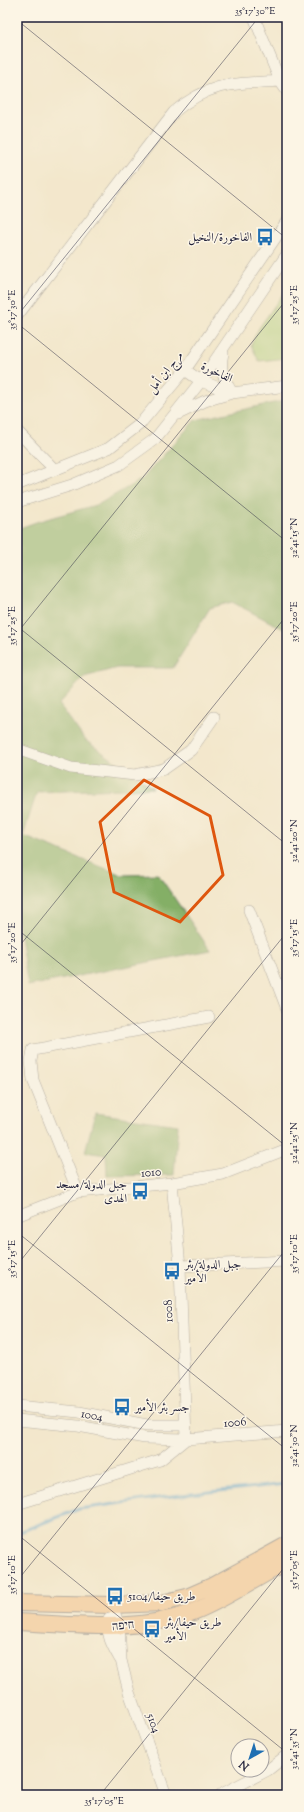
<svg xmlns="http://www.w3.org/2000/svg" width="304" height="1812" font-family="'Sorts Mill Goudy',Amiri,'Frank Ruhl Libre',serif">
<rect width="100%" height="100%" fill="#fcf5e5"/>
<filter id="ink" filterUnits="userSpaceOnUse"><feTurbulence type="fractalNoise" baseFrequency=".025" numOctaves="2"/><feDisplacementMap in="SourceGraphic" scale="8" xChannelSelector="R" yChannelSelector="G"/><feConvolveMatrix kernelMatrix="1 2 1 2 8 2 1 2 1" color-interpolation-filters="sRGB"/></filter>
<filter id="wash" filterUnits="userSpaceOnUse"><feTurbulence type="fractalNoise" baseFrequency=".012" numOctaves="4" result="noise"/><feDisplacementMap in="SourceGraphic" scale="16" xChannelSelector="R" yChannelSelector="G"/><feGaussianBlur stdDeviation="0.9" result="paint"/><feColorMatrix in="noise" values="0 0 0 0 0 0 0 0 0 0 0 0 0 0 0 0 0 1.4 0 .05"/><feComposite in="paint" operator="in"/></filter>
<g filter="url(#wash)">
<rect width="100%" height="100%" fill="#f3e7cc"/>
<path fill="#a5cb75" stroke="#647658" d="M 287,288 L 287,358 L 259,361 L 251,345 L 259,328 Z"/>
<path fill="#84af66" stroke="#536850" d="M 287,400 L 287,631 L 232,602 L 210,608 L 173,668 L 117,668 L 84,677 L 59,704 L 85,740 L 153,788 L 37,792 L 23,836 L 122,875 L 158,874 L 210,950 L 28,986 L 17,918 L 17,529 L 36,522 L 99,504 L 142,479 L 195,420 Z
M 95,1113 L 178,1125 L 174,1175 L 107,1176 L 106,1155 L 85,1152 Z"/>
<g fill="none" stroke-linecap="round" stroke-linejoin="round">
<path stroke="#5aa2d1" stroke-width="3" d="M 17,1533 L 79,1509 L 172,1496 L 287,1484"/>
</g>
</g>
<g filter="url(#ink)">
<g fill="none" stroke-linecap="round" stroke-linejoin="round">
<g stroke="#6b676e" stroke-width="12">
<path id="minor" d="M 254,17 L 280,81 L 287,91
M 17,316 L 174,112 C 211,81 235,84 280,81 L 287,77
M 185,370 L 201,381 L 232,393 L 287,386
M 178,414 L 205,401 L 232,393 C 224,378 219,371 223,353
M 17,431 L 54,469
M 17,485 L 109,448 L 140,424 L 185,370 L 287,221
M 17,502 L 72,485 L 119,465 L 155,439 L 201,381 L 287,254
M 17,749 L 71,768 L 135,775 L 164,769 L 191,750 L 214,717
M 249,910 L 287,1009
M 172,1183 L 180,1266 L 186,1439
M 78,1192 L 33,1080 L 31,1061 L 33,1050 L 209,1017
M 17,1216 L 78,1192 L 172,1183 L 223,1174 L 287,1149
M 180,1266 L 287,1261
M 17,1406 L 79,1412 L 147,1425 L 185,1425
M 17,1420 L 78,1426 L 145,1438 L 186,1439 L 287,1431
M 17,1504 L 160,1460 L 186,1439
M 112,1605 L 119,1626 L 121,1660 L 129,1692 L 166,1795
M 109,1619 C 105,1634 113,1647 120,1659
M 220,1795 L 268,1770 L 287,1755"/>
</g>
<g stroke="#6b676e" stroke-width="18">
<path id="highway" d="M 17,1603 L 112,1605 L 162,1603 L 187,1597 L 212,1586 L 287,1545
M 17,1622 C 75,1625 137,1633 193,1612 C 226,1599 255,1578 287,1562"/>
</g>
<use href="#minor" stroke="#fff" stroke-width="11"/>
<use href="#highway" stroke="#f6be87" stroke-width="16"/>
</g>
</g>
<path d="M0 0H304V1812H0ZM 144,780 L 210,816 L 223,875 L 180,922 L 114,892 L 100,822 Z" fill="#f3e7cc" fill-opacity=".55" fill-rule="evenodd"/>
<path fill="none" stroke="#de560e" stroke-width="3" stroke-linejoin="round" d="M 144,780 L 210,816 L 223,875 L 180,922 L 114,892 L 100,822 Z"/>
<path fill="none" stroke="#22223b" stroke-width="1" stroke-opacity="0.45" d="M 17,20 L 287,239M 17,316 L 259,17M 17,323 L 287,542M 17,626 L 287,845M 17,633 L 287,299M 17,929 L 287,1147M 17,949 L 287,615M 17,1232 L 287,1450M 17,1265 L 287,932M 17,1534 L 287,1753M 17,1581 L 287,1248M 100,1795 L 287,1564"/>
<defs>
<g id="bus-bare" transform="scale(1.38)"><path d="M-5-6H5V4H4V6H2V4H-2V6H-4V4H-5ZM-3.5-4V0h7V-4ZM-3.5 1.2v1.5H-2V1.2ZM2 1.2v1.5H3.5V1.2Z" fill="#1f6fb2" stroke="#fcf5e5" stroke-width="2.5" paint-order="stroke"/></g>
</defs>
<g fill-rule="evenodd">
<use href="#bus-bare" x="265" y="237"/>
<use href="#bus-bare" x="140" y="1191"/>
<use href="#bus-bare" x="172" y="1271"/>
<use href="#bus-bare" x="122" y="1407"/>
<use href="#bus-bare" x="115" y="1596"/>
<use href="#bus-bare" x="152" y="1629"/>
</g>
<g text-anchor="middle" stroke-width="3" stroke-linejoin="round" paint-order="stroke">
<g font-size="12" fill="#22223b" stroke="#fcf5e5" text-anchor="start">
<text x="252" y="241" text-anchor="end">الفاخورة/النخيل</text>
<text x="127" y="1188" text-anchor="end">جبل الدولة/مسجد<tspan x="127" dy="14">الهدى</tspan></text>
<text x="185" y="1268">جبل الدولة/بئر<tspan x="185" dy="14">الأمير</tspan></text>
<text x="135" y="1411">جسر بئر الأمير</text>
<text x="128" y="1600">طريق حيفا/5104</text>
<text x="165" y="1626">طريق حيفا/بئر<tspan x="165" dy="14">الأمير</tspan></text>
</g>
<g font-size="12" fill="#22223b" stroke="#fcf5e5">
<text transform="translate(165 372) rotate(-52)" y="4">مرج ابن أمل</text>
<text transform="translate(217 372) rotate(25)" y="4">الفاخورة</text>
<text transform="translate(151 1172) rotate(-5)" y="4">1010</text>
<text transform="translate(168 1311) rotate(-92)" y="4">1008</text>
<text transform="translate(92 1415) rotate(10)" y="4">1004</text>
<text transform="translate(235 1422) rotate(-5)" y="4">1006</text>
<text transform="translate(123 1625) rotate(-6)" y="4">חיפה</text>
<text transform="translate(154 1723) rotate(70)" y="4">5104</text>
</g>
</g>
<rect width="304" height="1812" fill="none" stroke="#fcf5e5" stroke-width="44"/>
<g transform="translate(250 1758) rotate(219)"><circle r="19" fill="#fcf5e5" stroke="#a5a1a1"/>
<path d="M0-3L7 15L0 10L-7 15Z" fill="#1f6fb2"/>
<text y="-6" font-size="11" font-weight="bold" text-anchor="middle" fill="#22223b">N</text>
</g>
<rect x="22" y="22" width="260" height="1768" fill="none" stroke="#22223b" stroke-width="1.5"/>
<g font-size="10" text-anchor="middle" fill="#22223b">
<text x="255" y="14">35°17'30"E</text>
<text transform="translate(293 305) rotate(-90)" y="4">35°17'25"E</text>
<text transform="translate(11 310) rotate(-90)" y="4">35°17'30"E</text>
<text transform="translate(293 538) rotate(-90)" y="4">32°41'15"N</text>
<text transform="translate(293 622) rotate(-90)" y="4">35°17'20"E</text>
<text transform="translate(11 626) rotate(-90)" y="4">35°17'25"E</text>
<text transform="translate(293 841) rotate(-90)" y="4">32°41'20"N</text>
<text transform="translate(293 938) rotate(-90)" y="4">35°17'15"E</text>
<text transform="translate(11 943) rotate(-90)" y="4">35°17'20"E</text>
<text transform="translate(293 1143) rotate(-90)" y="4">32°41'25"N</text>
<text transform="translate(293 1254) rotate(-90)" y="4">35°17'10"E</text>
<text transform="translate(11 1259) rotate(-90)" y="4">35°17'15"E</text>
<text transform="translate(293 1446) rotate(-90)" y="4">32°41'30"N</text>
<text transform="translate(293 1570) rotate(-90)" y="4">35°17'05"E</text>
<text transform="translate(11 1575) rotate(-90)" y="4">35°17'10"E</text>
<text transform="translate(293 1749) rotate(-90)" y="4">32°41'35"N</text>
<text x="104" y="1804">35°17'05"E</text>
</g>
</svg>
